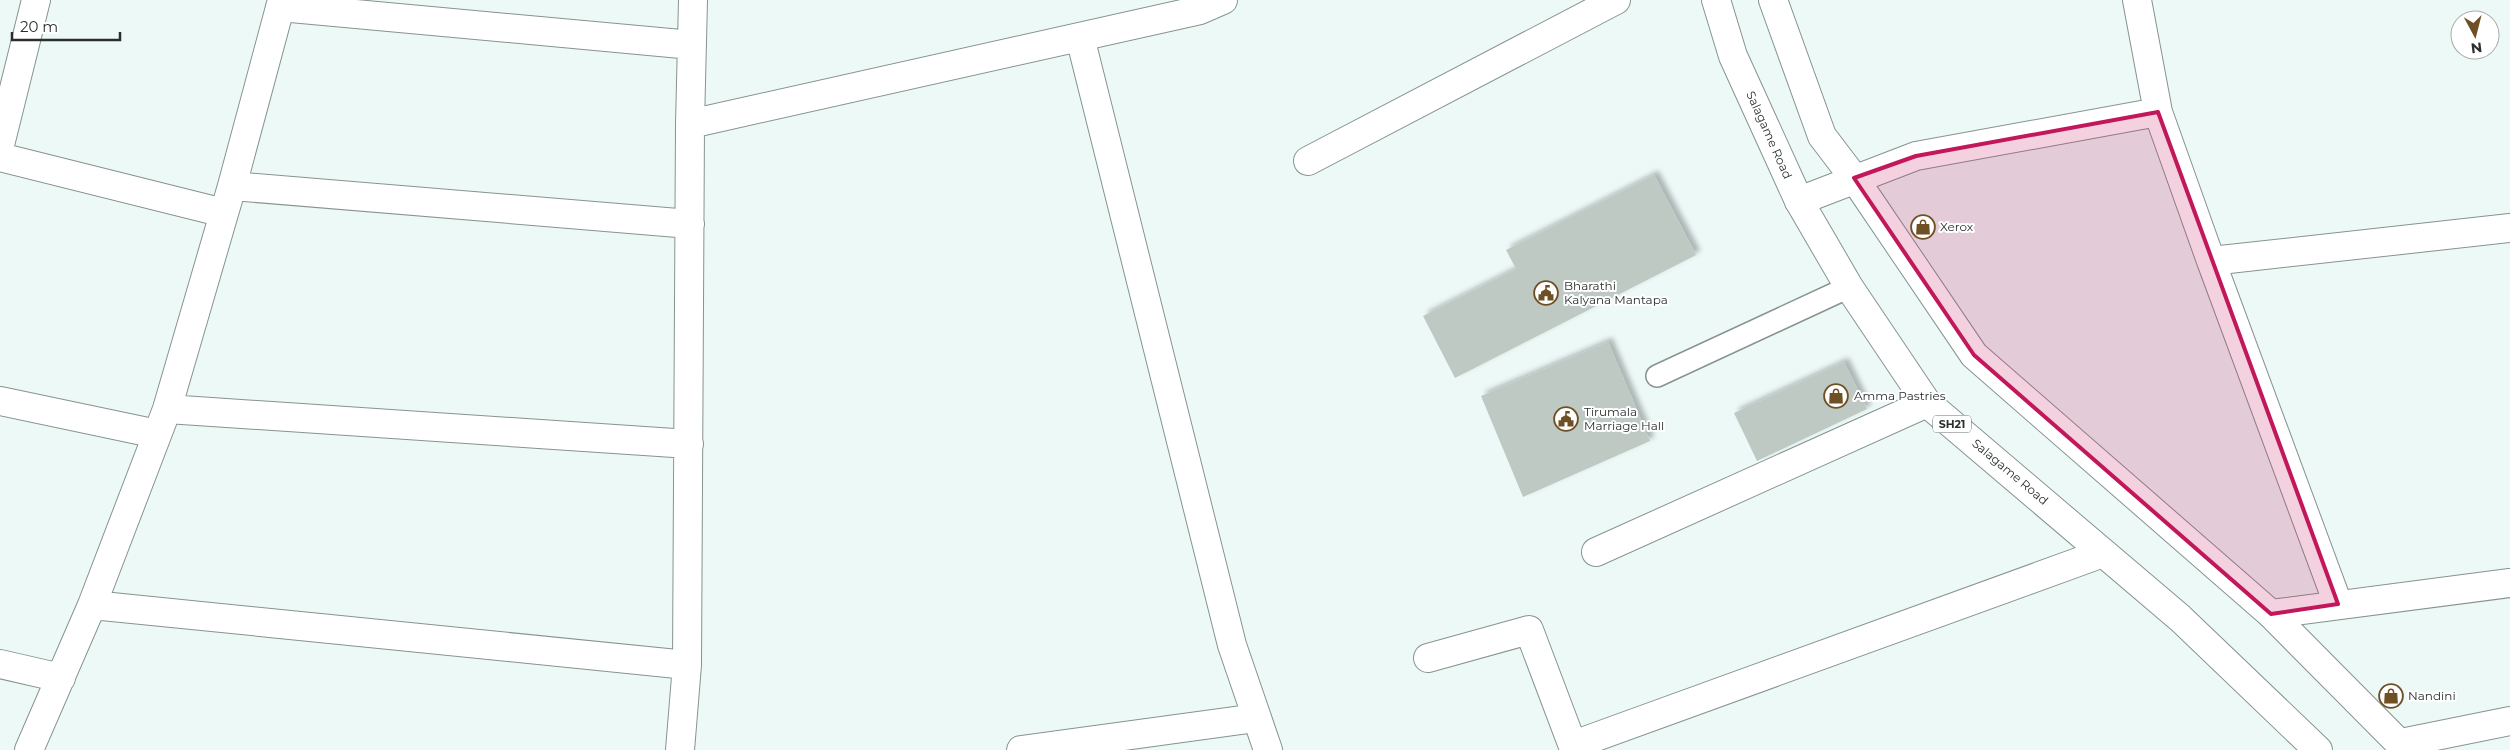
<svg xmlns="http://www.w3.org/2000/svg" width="2510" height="750" font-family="Montserrat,sans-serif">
<defs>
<filter id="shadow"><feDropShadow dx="4.5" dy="-4.5" stdDeviation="2.5" flood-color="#0004"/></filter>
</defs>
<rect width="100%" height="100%" fill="#ecf9f7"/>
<path fill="#bec9c4" filter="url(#shadow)" d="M 1654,175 L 1696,255 L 1455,378 L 1423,316 L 1516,269 L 1506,250 Z
M 1608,342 L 1650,441 L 1523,497 L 1481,396 Z
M 1844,362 L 1867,409 L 1757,461 L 1734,413 Z"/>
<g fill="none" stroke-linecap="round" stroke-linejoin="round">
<g stroke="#879391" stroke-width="24">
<path id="service" d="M 1657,376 L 1849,287"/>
</g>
<g stroke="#879391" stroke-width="30">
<path id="minor" d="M 2137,0 L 2158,112
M 280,7 L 692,45
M 1080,37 L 1232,645 L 1268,750
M 690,124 L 1200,10 L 1223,0
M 0,145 L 36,0
M 0,157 L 224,213
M 1308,161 L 1616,0
M 232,186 L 690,224
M 1799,201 L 1916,156 L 2158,112 L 2211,261 L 2510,228
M 2211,261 L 2338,604
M 0,401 L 157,434
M 167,409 L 689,444
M 1596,552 L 1927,403
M 92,605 L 687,665
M 2271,614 L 2510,583
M 1428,658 L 1529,630 L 1574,749
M 0,664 L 61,678
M 2401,743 L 2510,721
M 29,750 L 92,605 L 167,409 L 232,186 L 282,0
M 680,750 L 687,665 L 690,124 L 693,0
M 1021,750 L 1256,718
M 1574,750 L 1577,744 L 1582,742 L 2103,553"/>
</g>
<g stroke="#879391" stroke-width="30">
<path id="primary" d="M 1716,0 L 1733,56 L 1799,201 L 1849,287 L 1927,403 L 2180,618 L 2318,750
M 1773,0 L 1822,136 L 1854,178 L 1974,355 L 2271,614 L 2406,750"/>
</g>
<use href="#service" stroke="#fff" stroke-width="21"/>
<use href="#minor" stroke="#fff" stroke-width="28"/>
<use href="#primary" stroke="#fff" stroke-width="28"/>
</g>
<path fill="#c2185b" fill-opacity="0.2" stroke="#c2185b" stroke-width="4" stroke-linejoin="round" d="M 2158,112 L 2338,604 L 2271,614 L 1974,355 L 1854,178 L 1916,156 Z"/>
<defs>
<g id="shop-ring" transform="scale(1.25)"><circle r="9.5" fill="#fff" stroke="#6f5025" stroke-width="1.5"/><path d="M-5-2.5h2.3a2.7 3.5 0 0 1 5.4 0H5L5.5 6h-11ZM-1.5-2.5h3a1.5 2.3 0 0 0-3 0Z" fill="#6f5025"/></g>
<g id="civic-ring" transform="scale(1.25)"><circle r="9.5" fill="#fff" stroke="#6f5025" stroke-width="1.5"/><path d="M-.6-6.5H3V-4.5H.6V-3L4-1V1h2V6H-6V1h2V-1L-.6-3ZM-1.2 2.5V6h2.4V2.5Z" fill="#6f5025"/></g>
</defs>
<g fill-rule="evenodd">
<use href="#shop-ring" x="1923" y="227"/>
<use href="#civic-ring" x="1546" y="293"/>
<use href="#shop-ring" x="1836" y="396"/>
<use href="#civic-ring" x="1566" y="419"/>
<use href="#shop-ring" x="2391" y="696"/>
</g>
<g text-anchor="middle" stroke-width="4" stroke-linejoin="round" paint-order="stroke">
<rect fill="#fff" stroke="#6a6d6d" stroke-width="1" x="1933" y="415.5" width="38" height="17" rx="4"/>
<g font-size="11" font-weight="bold" fill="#2a2f2e">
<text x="1952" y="428">SH21</text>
</g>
<g font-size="12" fill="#2a2f2e" stroke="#fff">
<text transform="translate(1769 135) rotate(66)" y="4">Salagame Road</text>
<text transform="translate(2010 472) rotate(40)" y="4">Salagame Road</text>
</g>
<g font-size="12" fill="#2a2f2e" stroke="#fff" text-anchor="start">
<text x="1940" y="231">Xerox</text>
<text x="1564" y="290">Bharathi<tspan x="1564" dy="14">Kalyana Mantapa</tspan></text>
<text x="1854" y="400">Amma Pastries</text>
<text x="1584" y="416">Tirumala<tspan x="1584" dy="14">Marriage Hall</tspan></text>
<text x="2408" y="700">Nandini</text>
</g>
</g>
<g transform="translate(2475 35) rotate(173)"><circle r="24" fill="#ffffff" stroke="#aaacab"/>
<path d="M0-4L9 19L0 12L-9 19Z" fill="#6f5025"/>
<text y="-8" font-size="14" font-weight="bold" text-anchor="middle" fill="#2a2f2e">N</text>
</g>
<path d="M12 32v8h108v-8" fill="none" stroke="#2a2f2e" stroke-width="2.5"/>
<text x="20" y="32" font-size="15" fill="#2a2f2e" stroke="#ffffff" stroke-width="4" paint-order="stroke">20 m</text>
</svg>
